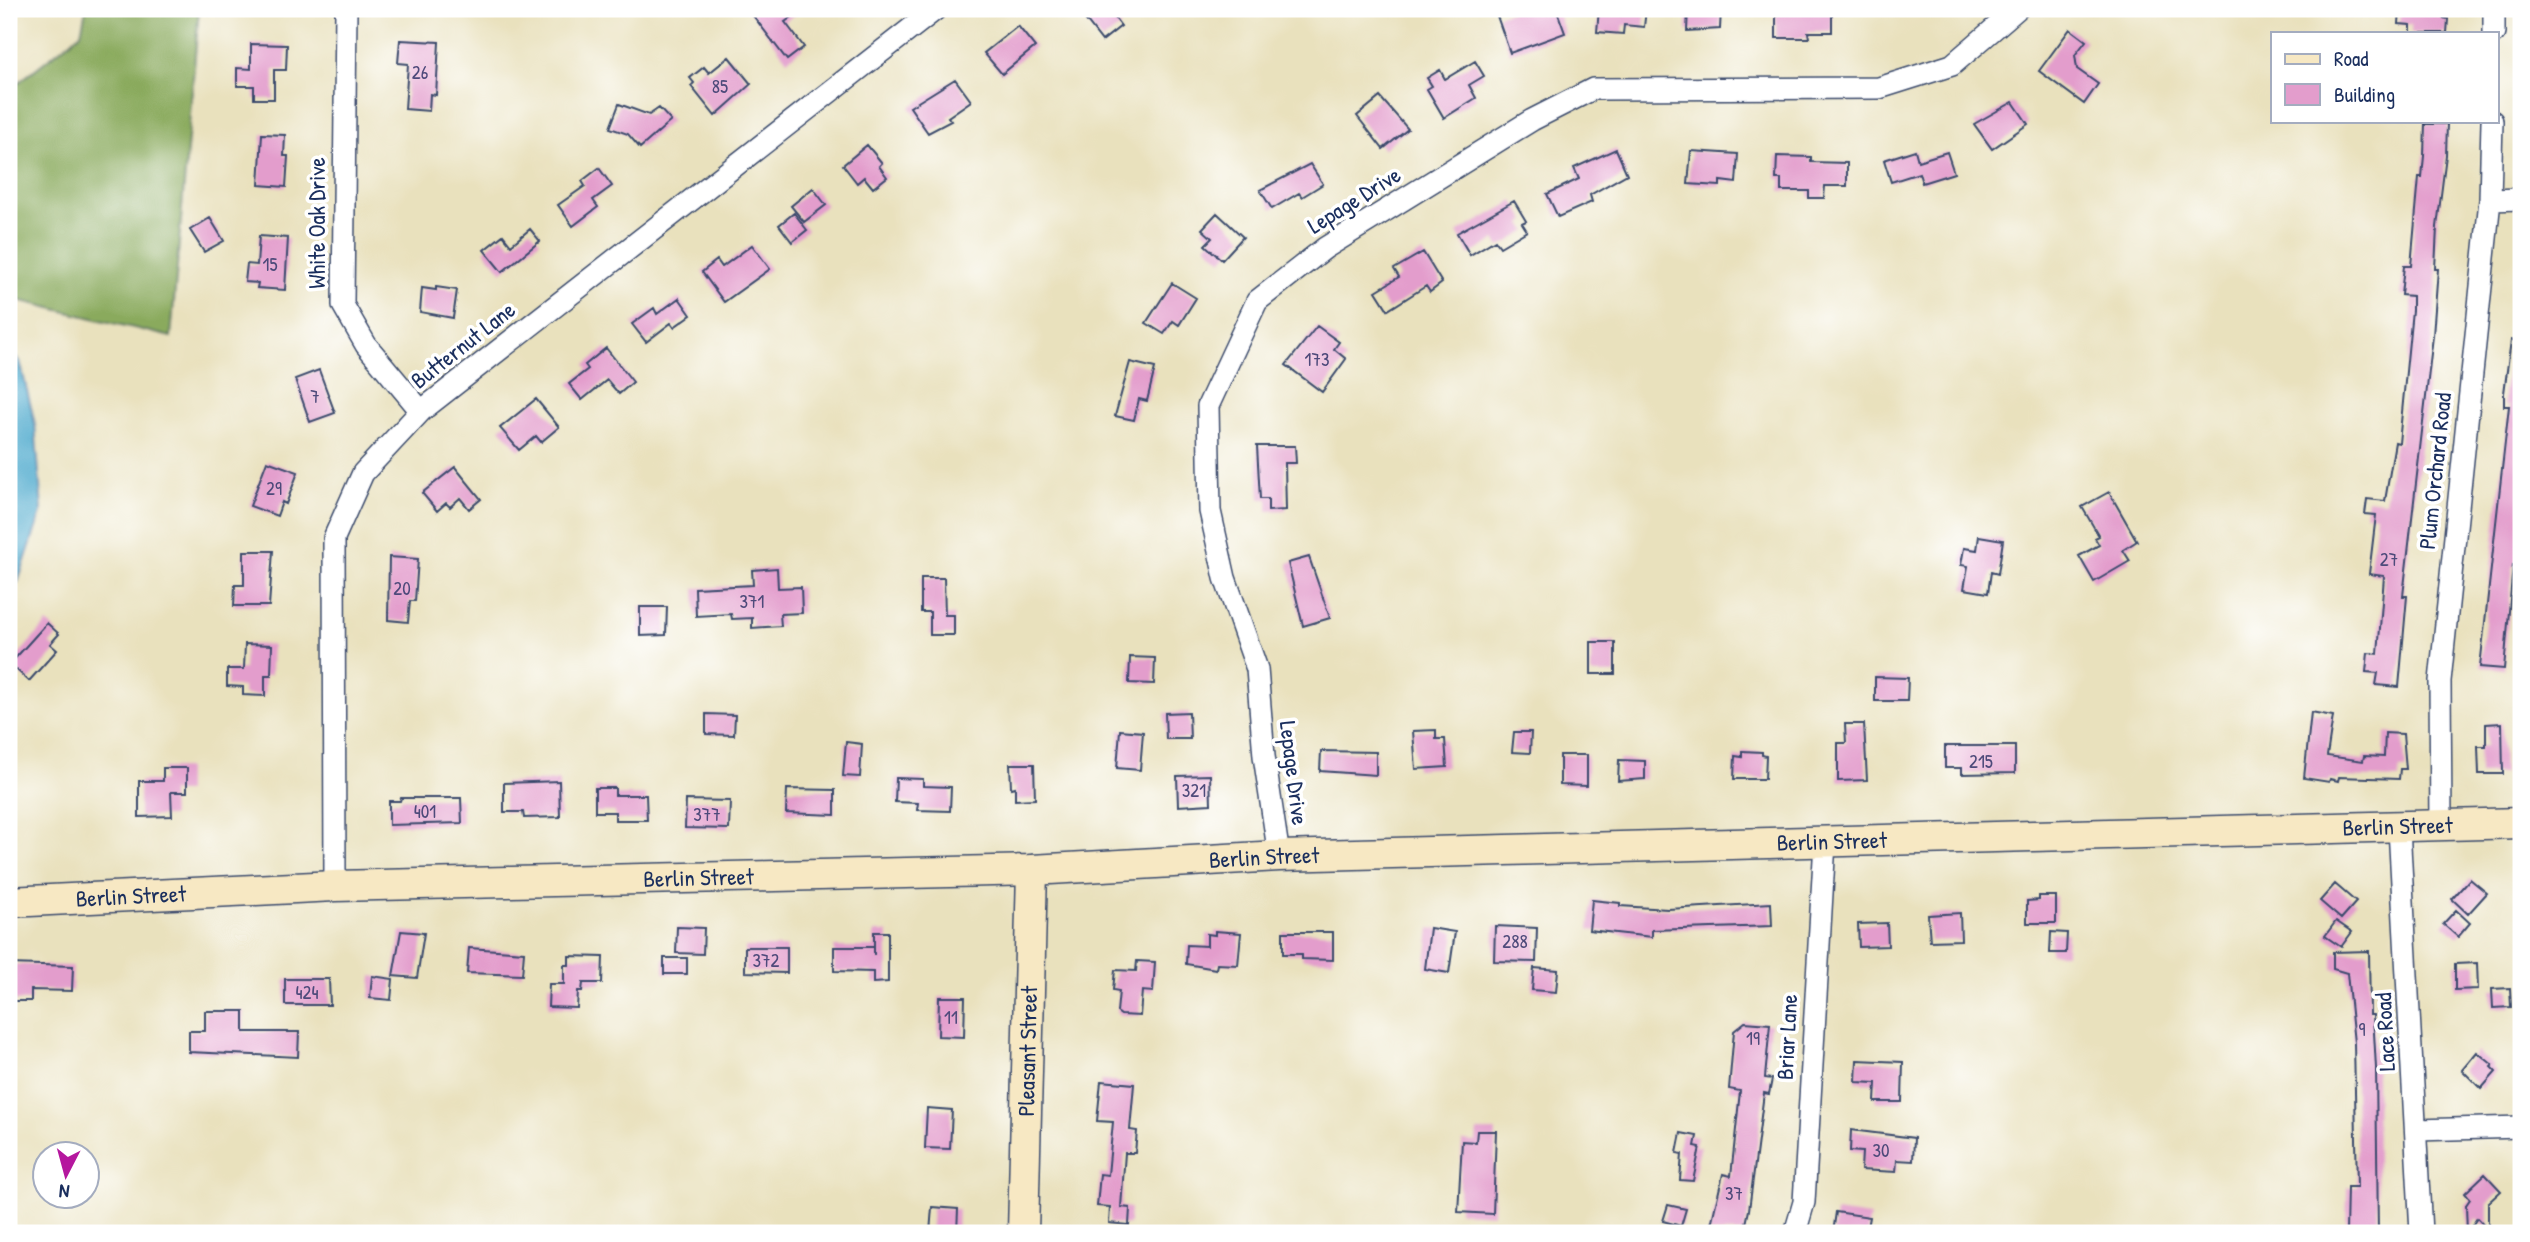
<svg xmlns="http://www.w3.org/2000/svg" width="2530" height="1242" font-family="'Patrick Hand',sans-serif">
<rect width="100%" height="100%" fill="#fff"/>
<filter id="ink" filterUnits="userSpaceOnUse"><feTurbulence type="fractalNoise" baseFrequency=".0143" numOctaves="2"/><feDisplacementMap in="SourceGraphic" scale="14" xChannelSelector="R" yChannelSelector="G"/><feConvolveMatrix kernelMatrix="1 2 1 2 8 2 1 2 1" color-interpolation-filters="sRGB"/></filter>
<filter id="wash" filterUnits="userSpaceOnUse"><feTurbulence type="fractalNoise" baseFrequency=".00686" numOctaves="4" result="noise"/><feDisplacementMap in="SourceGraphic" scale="28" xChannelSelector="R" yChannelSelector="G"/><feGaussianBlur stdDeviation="1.57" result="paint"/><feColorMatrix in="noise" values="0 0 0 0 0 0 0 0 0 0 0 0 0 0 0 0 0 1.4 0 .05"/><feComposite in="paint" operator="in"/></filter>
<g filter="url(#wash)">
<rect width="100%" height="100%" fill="#e9e1bd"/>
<path fill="#8aaa5d" stroke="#526c5e" stroke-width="2" d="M 86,9 L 199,9 L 171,337 L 9,298 L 9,90 L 81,33 Z"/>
<path fill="#4faacd" stroke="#356c96" stroke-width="2" d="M 9,352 L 20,361 L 35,424 L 42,510 L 18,582 L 9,586 Z"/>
<g id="blocks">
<path fill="#e39dcc" d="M 748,9 L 803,9 L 785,22 L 804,47 L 787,60 Z
M 1077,9 L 1108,9 L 1121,26 L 1102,41 Z
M 1518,9 L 1546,9 L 1548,14 L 1557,11 L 1565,33 L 1510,53 L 1497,16 Z
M 1599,9 L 1646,9 L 1644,27 L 1624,25 L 1623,34 L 1597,32 Z
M 1688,9 L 1721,9 L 1720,29 L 1687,31 Z
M 1797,9 L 1832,9 L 1832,32 L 1808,32 L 1809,38 L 1776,38 L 1776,10 Z
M 2400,9 L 2444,9 L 2443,18 L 2448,19 L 2447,33 L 2411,33 L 2411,25 L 2399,24 Z
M 1018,26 L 1035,47 L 1002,74 L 984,53 Z
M 2070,29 L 2086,41 L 2075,55 L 2077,69 L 2098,84 L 2084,104 L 2039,71 Z
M 400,40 L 439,42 L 436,95 L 430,94 L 429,111 L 405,109 L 408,64 L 398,63 Z
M 251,44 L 287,45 L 286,70 L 274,70 L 274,99 L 254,99 L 254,86 L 237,86 L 237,68 L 251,69 Z
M 729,57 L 751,84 L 715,116 L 691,86 L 694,83 L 690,78 L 704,67 L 709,73 Z
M 1475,61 L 1484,76 L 1469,85 L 1476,98 L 1444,118 L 1427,89 L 1432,86 L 1427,78 L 1440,70 L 1445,79 Z
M 955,79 L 971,101 L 948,117 L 951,121 L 928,133 L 910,107 Z
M 1380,97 L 1408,129 L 1383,149 L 1357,116 Z
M 2013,102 L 2028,124 L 1992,149 L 1974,124 Z
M 619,104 L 649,115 L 659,108 L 671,121 L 640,148 L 628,134 L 610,128 Z
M 2425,124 L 2447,124 L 2446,155 L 2437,227 L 2435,269 L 2438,269 L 2433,336 L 2403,596 L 2407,596 L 2399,687 L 2376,685 L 2378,673 L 2366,672 L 2368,653 L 2378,654 L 2384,576 L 2369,574 L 2376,515 L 2365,514 L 2367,499 L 2385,501 L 2395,442 L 2399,443 L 2412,310 L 2412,296 L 2401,295 L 2404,266 L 2411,266 L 2419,177 L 2422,177 L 2424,156 Z
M 262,134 L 285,135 L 284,156 L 288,156 L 286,187 L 259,185 Z
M 867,145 L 882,163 L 879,166 L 887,177 L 873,188 L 864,177 L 857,183 L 843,165 Z
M 1616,149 L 1627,174 L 1590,195 L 1592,202 L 1558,217 L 1547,194 L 1579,179 L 1574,168 Z
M 1915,150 L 1918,161 L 1947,152 L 1954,173 L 1922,183 L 1919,173 L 1891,182 L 1884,160 Z
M 1691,151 L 1738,154 L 1736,183 L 1720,181 L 1720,186 L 1688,184 Z
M 1777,156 L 1811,157 L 1811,162 L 1847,163 L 1847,186 L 1825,186 L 1824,198 L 1809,198 L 1809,191 L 1781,191 L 1781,179 L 1776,179 Z
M 1310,164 L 1323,184 L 1302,197 L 1299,193 L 1272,209 L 1260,190 Z
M 599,168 L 612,186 L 593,200 L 598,207 L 573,226 L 558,205 L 585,186 L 582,181 Z
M 813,188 L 826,205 L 804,222 L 791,206 Z
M 1514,201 L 1526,221 L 1522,223 L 1527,231 L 1500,247 L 1495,240 L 1470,255 L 1457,233 Z
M 794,213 L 807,230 L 792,242 L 779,225 Z
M 1217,213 L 1243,237 L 1222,260 L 1205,245 L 1212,238 L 1202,229 Z
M 210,218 L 224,241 L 204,252 L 190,230 Z
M 530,229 L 540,241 L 502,272 L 484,250 L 503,235 L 511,245 Z
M 259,236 L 288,238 L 285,290 L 257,288 L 258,283 L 245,282 L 247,264 L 257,265 Z
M 752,245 L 770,269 L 724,302 L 702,272 L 717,260 L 722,267 Z
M 1423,252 L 1442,283 L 1430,292 L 1426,286 L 1388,310 L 1376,291 L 1399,277 L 1394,269 Z
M 1172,283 L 1196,298 L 1179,325 L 1173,321 L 1164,334 L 1146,323 Z
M 436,287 L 457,290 L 453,318 L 420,312 L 422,288 L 436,290 Z
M 679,298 L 691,315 L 674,327 L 671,323 L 646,342 L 632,324 L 654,308 L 657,314 Z
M 1317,326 L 1339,342 L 1334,349 L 1346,359 L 1322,392 L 1286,365 Z
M 2511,340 L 2521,341 L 2521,558 L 2517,558 L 2517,565 L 2513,565 L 2504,669 L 2480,667 L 2509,406 L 2504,406 L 2504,393 Z
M 606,348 L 633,382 L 619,394 L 607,380 L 582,400 L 569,384 L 588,369 L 585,365 Z
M 1130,362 L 1155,368 L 1147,401 L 1139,399 L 1134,420 L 1115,416 Z
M 319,370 L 335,413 L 310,422 L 295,379 Z
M 536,399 L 559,427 L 541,442 L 536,436 L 519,450 L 500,428 Z
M 1257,446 L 1295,446 L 1296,463 L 1285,463 L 1286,510 L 1268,511 L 1268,499 L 1260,499 Z
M 267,461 L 298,472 L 286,504 L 282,502 L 277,516 L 250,506 Z
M 455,467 L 481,499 L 469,509 L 460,498 L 450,507 L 446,503 L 437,511 L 422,493 Z
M 2109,492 L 2137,541 L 2123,550 L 2130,561 L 2094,582 L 2079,556 L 2099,545 L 2095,538 L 2099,536 L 2082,507 Z
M 1979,536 L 2003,540 L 1998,574 L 1991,572 L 1988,593 L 1964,589 L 1968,566 L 1961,565 L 1964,548 L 1977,550 Z
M 244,551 L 273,551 L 269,606 L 234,606 L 235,585 L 244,585 Z
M 389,557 L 418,559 L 415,601 L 410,601 L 408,622 L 388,620 Z
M 1309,557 L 1330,618 L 1303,626 L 1288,563 Z
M 777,568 L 778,588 L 801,587 L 802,613 L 780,614 L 781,626 L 752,628 L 752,618 L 732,619 L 731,614 L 696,616 L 695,588 L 753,585 L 752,570 Z
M 921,578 L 944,578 L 945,615 L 954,615 L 954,635 L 930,635 L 930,612 L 921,612 Z
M 640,607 L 667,607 L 666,635 L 640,636 Z
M 47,623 L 59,634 L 50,644 L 57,650 L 29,681 L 10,664 Z
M 1591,642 L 1615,642 L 1615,674 L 1591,674 Z
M 245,644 L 272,645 L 271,675 L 265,675 L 265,696 L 243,695 L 243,687 L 227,686 L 227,669 L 244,669 Z
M 1130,657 L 1155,658 L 1154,684 L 1129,683 Z
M 1875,677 L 1908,678 L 1907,701 L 1875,701 Z
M 1189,712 L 1190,739 L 1166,739 L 1165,713 Z
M 2311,712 L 2333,716 L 2327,756 L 2363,761 L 2364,756 L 2384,757 L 2385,733 L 2403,734 L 2406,769 L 2400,769 L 2399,779 L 2339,777 L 2338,781 L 2330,779 L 2329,782 L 2304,778 Z
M 706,714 L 735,715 L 734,735 L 706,734 Z
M 2502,723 L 2503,774 L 2479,774 L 2478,746 L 2486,746 L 2486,724 Z
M 1845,724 L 1864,724 L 1867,780 L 1838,781 L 1838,743 L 1846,743 Z
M 1120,730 L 1143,732 L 1140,770 L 1117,768 Z
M 1436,730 L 1436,739 L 1445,739 L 1447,767 L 1416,769 L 1413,731 Z
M 1514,732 L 1531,732 L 1530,753 L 1512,752 Z
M 846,742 L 862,744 L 860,777 L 843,776 Z
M 1945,746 L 2015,746 L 2015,773 L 1962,774 L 1962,768 L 1945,768 Z
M 1321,751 L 1376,752 L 1376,775 L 1320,771 Z
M 1742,751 L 1762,752 L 1762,755 L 1766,756 L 1765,779 L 1734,779 L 1735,756 L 1742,757 Z
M 1560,755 L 1587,755 L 1587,786 L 1560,785 Z
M 1619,760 L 1645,761 L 1645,779 L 1618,781 Z
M 1010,764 L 1034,764 L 1035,799 L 1015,800 L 1015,787 L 1011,788 Z
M 163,768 L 187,768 L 187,792 L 171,792 L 172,816 L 139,817 L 139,781 L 163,781 Z
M 1210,775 L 1211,804 L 1178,806 L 1177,776 Z
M 896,778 L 923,779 L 923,786 L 951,787 L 950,811 L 917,810 L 918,803 L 895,802 Z
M 559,781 L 560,817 L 524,818 L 523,812 L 504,812 L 504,783 Z
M 595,788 L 615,788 L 615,795 L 646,795 L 647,820 L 615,820 L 615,812 L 595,812 Z
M 787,789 L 835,790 L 835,815 L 786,813 Z
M 401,798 L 461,798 L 462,823 L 389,825 L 389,801 L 400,801 Z
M 686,800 L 730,801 L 729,829 L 685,828 Z
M 2470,879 L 2487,893 L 2468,914 L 2452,899 Z
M 2335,884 L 2356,902 L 2341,919 L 2320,901 Z
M 2039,896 L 2056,896 L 2056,923 L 2027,923 L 2027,901 L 2039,900 Z
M 1592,900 L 1620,903 L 1620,906 L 1668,909 L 1771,903 L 1772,926 L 1652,930 L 1652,937 L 1589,930 Z
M 2456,910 L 2470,923 L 2458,937 L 2443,924 Z
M 1960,913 L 1961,940 L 1930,941 L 1928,915 Z
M 2336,921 L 2352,932 L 2341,947 L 2325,936 Z
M 1887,923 L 1888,946 L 1859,947 L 1858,924 Z
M 1495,926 L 1537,928 L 1536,962 L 1494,961 Z
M 677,927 L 704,928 L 703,954 L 676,953 Z
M 1430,928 L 1455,932 L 1449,973 L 1425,969 Z
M 401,931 L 424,933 L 417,978 L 393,976 Z
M 1215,931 L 1241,933 L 1238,965 L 1217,964 L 1216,969 L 1186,964 L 1187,945 L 1207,946 L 1207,934 L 1215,935 Z
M 874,932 L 888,932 L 888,982 L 873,983 L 873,972 L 834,971 L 834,947 L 874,947 L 874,955 Z
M 1283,932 L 1333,932 L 1333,960 L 1302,959 L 1302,954 L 1283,954 Z
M 2051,932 L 2067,933 L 2066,953 L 2050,953 Z
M 745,947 L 787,947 L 787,973 L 745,972 Z
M 469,948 L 524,952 L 522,975 L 467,973 Z
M 2369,951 L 2370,1015 L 2373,1015 L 2376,1068 L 2378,1233 L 2346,1233 L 2347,1187 L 2357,1187 L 2354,1043 L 2347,973 L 2333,969 L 2333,952 Z
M 569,956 L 603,957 L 602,983 L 583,983 L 582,991 L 578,991 L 577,1008 L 548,1007 L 549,984 L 564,984 L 564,965 L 569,965 Z
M 664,958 L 687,958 L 687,974 L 664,974 Z
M 1137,961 L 1155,962 L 1153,992 L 1142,991 L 1140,1016 L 1121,1015 L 1117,1012 L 1119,991 L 1113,990 L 1115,970 L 1136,971 Z
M 2477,963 L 2478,989 L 2455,990 L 2455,964 Z
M 9,964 L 73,966 L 72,991 L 31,990 L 31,1001 L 9,1001 Z
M 1534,968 L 1558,970 L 1556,992 L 1532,990 Z
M 372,976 L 393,979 L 391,1000 L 370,998 Z
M 285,979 L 329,979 L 330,1005 L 285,1005 Z
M 2510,988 L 2511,1007 L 2493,1008 L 2492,989 Z
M 939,997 L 965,997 L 964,1037 L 938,1036 Z
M 205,1011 L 244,1011 L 244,1032 L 299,1032 L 298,1057 L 189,1052 L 189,1031 L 205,1031 Z
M 1745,1022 L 1770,1024 L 1765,1078 L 1772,1079 L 1769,1094 L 1764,1093 L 1749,1210 L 1744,1233 L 1709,1233 L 1723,1174 L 1731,1176 L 1740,1091 L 1729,1089 L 1734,1031 Z
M 2477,1052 L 2493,1065 L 2491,1067 L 2496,1072 L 2481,1089 L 2462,1070 Z
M 1857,1060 L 1903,1062 L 1902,1102 L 1875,1102 L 1876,1083 L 1856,1082 Z
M 1101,1081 L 1134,1084 L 1130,1130 L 1137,1131 L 1135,1153 L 1125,1153 L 1121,1207 L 1130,1208 L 1129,1225 L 1109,1223 L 1110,1207 L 1097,1206 L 1100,1174 L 1108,1175 L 1113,1122 L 1097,1121 Z
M 927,1108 L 952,1110 L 950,1149 L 925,1148 Z
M 1851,1130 L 1914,1138 L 1913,1161 L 1897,1160 L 1896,1172 L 1861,1170 L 1862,1152 L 1850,1151 Z
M 1477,1131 L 1496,1131 L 1493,1214 L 1458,1212 L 1462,1141 L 1476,1142 Z
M 1681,1133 L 1697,1136 L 1695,1146 L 1700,1147 L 1693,1181 L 1680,1180 L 1682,1154 L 1677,1153 Z
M 2485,1174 L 2501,1191 L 2488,1203 L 2488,1230 L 2477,1218 L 2467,1233 L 2466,1205 L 2470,1199 L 2465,1193 Z
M 1668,1205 L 1686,1209 L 1681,1226 L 1663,1221 Z
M 932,1207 L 958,1209 L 957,1233 L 930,1233 Z
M 1836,1212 L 1870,1217 L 1867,1233 L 1833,1233 Z"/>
</g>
</g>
<g filter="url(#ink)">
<use href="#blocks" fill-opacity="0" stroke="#3a4a6c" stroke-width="2"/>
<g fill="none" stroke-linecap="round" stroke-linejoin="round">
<g stroke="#3a4a6c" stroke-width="24">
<path id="street" d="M 346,9 L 343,305 L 366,345 L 421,411
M 2494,33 L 2494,9
M 2490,200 L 2521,199
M 2441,826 L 2440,681 L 2490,200 L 2492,121
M 2399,828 L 2421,1233
M 1279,856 L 1264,756 L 1257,669 L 1225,578 L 1210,511 L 1208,406 L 1257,301 L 1325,248 L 1532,120 L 1593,89 L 1879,88 L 1952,65 L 2017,9
M 335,886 L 334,538 L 363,473 L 421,411 L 936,9
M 2417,1130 L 2521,1127
M 1795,1233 L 1804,1202 L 1825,842"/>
</g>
<g stroke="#3a4a6c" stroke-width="33">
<g id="secondary">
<path id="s1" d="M 9,902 L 335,886 L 1032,870 L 1279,856 L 2521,823"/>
<path id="s2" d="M 1023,1233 L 1032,870"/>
</g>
</g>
<use href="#street" stroke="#fff" stroke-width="21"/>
<use href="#secondary" stroke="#f7e8c3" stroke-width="30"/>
</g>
</g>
<g text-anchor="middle" stroke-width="7" stroke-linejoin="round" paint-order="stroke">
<g font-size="19" fill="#4d4a7a">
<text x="420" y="79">26</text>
<text x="720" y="93">85</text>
<text x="270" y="271">15</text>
<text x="1317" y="366">173</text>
<text x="315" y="403">7</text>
<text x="274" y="495">29</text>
<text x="2389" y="566">27</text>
<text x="402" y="595">20</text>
<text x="752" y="608">371</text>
<text x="1981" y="768">215</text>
<text x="1194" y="797">321</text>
<text x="425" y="818">401</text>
<text x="707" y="821">377</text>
<text x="1515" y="948">288</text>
<text x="766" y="967">372</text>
<text x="307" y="999">424</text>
<text x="951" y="1024">11</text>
<text x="2362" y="1036">9</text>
<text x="1753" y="1045">19</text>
<text x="1881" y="1157">30</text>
<text x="1734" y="1200">37</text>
</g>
<g font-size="23" fill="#1b2f5e" stroke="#fff">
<text transform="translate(1354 200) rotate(-32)" y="8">Lepage Drive</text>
<text transform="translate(317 223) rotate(-90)" y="8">White Oak Drive</text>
<text transform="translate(463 345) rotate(-38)" y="8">Butternut Lane</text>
<text transform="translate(2435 471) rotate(-84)" y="8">Plum Orchard Road</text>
<text transform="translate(1294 773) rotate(83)" y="8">Lepage Drive</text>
<text dy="8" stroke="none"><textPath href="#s1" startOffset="2390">Berlin Street</textPath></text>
<text dy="8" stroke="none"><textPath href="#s1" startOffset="1824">Berlin Street</textPath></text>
<text dy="8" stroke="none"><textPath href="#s1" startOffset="1256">Berlin Street</textPath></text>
<text dy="8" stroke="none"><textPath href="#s1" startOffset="690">Berlin Street</textPath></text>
<text dy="8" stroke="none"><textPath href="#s1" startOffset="122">Berlin Street</textPath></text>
<text transform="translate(2385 1032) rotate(-93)" y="8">Lace Road</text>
<text transform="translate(1787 1037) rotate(-87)" y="8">Briar Lane</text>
<text dy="8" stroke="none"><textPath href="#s2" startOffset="182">Pleasant Street</textPath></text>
</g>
</g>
<rect width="2530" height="1242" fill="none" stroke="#fff" stroke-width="35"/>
<rect x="2271" y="32" width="228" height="91" fill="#ffffff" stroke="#a4acbf" stroke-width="2"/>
<rect x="2285" y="54" width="35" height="10" fill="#f7e8c3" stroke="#a4acbf" stroke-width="2"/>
<text x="2334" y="66" font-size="21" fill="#1b2f5e">Road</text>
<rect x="2285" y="84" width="35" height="21" fill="#e39dcc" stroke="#a4acbf" stroke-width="2"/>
<text x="2334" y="102" font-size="21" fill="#1b2f5e">Building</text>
<g transform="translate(66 1175) rotate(186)"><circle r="33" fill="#ffffff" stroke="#a4acbf" stroke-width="2"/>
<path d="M0-5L12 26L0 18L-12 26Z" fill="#b5179e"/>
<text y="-10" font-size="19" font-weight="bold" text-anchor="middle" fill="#1b2f5e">N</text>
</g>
</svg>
